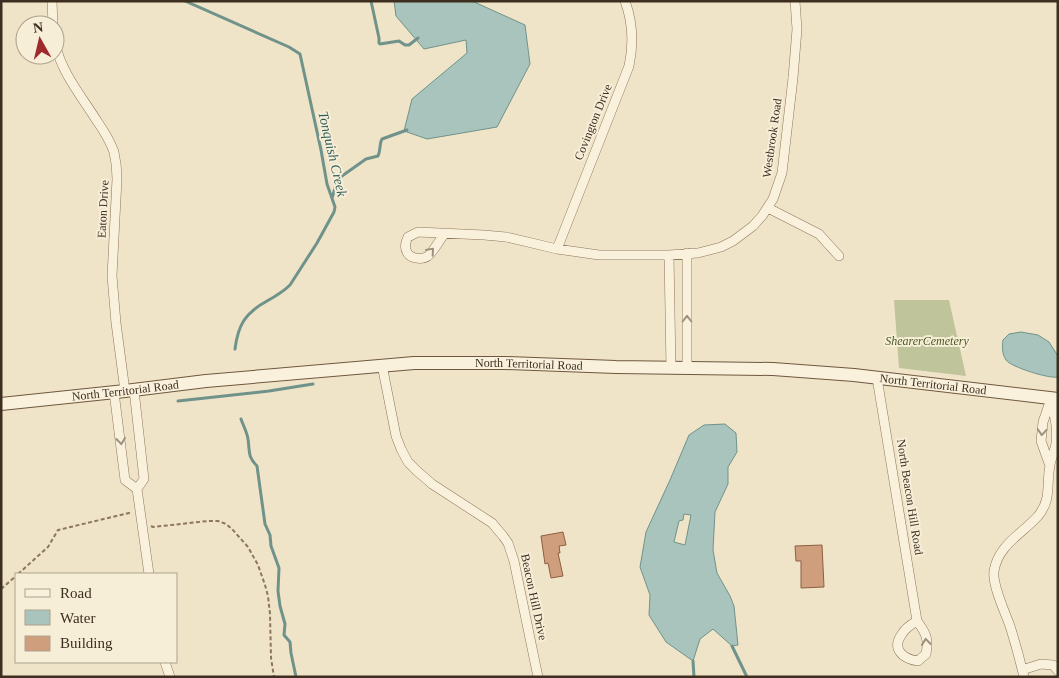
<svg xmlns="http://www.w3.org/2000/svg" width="1059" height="678" font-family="Georgia,serif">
<rect width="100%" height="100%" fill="#f0e4c8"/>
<path fill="#bfc49a" d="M 894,300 L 949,300 L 966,376 L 899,368 Z"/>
<path fill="#a9c4bc" stroke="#6f938a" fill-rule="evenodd" d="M 394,1 L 472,1 L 525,25 L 530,64 L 497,127 L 427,139 L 404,131 L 412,99 L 467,53 L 466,40 L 424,49 L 396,16 Z
M 1021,332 L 1038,335 L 1049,342 L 1058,356 L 1058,377 C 1049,379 1011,367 1006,360 C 1002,354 1002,347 1003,340 L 1009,334 Z
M 725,424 L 736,433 L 737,452 L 728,467 L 728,484 L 715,512 L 713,550 L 717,573 L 730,596 L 734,606 L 738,645 L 732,646 L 713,629 L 700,639 L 693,661 L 666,642 L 649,615 L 650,595 L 640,567 L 646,532 L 670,480 L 689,435 L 704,425 ZM 684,514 L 691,515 L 685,545 L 674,542 L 679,521 L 683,520 Z"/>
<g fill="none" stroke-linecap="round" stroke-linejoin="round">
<path stroke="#6f938a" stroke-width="3" d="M 185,1 L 289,47 L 300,54 L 321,150 L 327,184 L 335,207 L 334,212 L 317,243 L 290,285 C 283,292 276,296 267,301 C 245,313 238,325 235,349
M 371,1 L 379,38 L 379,43 L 380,44 L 399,41 L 405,45 L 409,45 L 418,38
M 332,198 L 337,182 L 342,176 L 366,159 L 378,156 C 381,150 379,144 382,139 L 407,130
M 178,401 L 269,391 L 313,384
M 241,419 C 243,425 247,432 248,439 C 250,451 247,456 257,466 L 265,524 L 270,535 L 271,546 L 279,568 L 278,591 L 280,606 L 285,624 L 284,635 L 290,642 L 291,653 L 296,677
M 732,646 L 747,677
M 693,661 L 694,677"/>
</g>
<path fill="#cf9f7d" stroke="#8d5f41" d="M 563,532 L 566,545 L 559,546 L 560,553 L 558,553 L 563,576 L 551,578 L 548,563 L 545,564 L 541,536 Z
M 822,545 L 824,587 L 801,588 L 801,561 L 796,561 L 795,546 Z"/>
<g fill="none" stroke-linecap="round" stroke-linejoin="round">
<g stroke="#8d765c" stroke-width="10">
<path id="minor" d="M 52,1 L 53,25
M 55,43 C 61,72 82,97 97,121 C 104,131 110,141 114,152 C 116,161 117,170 117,179 L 112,276 L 116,323 L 125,391
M 768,208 L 819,234 L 839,256
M 445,233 C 440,239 434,251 428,256 C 422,260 410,259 407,252 C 404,247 406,241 408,237 L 418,232 L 484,235 L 506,237 L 557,249 L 599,255 L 669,255 L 698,253 L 721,247 L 733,241 L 753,226 L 762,216 L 773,199 L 782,173 L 793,78 L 797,29 L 795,1
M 557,249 L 629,66 C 634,43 633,23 625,1
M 687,253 L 687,368
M 669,255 L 671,368
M 382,365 L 396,436 L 401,449 L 408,462 L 417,471 L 432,484 L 492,523 L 503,536 L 508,543 L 514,561 L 538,677
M 877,378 L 917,621 C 926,633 929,639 926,654 L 918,661 C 903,659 891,649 902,634 C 905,628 912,624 917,621
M 134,390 L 144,479 L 137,489 L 149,574
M 114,392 L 125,480 L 137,489
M 1050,466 L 1041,441 L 1043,422 L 1051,399
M 165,662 L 170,677
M 1022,670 L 1041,664 L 1053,665 L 1058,671
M 1024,677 C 1020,660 1015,642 1010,626 C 1005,612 992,585 994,571 C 998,545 1022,534 1038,516 C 1052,499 1046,485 1050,465 C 1051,458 1055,451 1056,443 C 1058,428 1054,414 1051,399"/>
</g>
<g stroke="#6f573f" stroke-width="14">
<g id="secondary">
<path id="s1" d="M 1,404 L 125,391 L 206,381 L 414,363 L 505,363 L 616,367 L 773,369 L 854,375 L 1058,399"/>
</g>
</g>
<path stroke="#8d765c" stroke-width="2" stroke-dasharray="4 2.5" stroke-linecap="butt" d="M 151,526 L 153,527 L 208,521 L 218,521 L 226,524 L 232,529 L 248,547 L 258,565 L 265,585 L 268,596 L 270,614 L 271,658 L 274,677
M 18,574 L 48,547 L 58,530 L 129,513 L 132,514
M 1,589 L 16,576"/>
<use href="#minor" stroke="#faf1dc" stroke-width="9"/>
<use href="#secondary" stroke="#faf1dc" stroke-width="12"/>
</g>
<defs><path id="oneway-chevron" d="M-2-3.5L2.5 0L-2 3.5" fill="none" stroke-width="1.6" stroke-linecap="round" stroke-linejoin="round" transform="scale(1.25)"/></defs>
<g stroke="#9c907e">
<use href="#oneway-chevron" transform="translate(431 251) rotate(-49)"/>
<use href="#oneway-chevron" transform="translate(687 319) rotate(-90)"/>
<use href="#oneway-chevron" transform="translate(1042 432) rotate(94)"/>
<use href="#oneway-chevron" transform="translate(121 441) rotate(83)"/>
<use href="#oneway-chevron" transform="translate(926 642) rotate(-96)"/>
</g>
<g text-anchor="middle" stroke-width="4" stroke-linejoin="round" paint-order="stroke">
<g font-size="12" fill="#3d2e20" stroke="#f7eed8">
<text transform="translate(593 122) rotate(-68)" y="4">Covington Drive</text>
<text transform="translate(772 138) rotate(-82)" y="4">Westbrook Road</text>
<text transform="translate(103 209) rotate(-87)" y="4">Eaton Drive</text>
<text dy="4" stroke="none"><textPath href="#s1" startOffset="530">North Territorial Road</textPath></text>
<text dy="4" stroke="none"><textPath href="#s1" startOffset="935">North Territorial Road</textPath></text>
<text dy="4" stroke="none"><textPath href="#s1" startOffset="125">North Territorial Road</textPath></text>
<text transform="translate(910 497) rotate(81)" y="4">North Beacon Hill Road</text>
<text transform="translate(534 597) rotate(78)" y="4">Beacon Hill Drive</text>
</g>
<g font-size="12" font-style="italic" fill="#4d5a26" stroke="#f7eed8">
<text x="927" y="345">ShearerCemetery</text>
</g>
<g font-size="14" font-style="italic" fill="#2f5d5a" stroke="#f7eed8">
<text transform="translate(333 154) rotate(77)" y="5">Tonquish Creek</text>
</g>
</g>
<rect width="1059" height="678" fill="none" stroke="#3d2e20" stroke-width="5"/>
<rect x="15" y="573" width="162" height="90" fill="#f7eed8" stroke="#ada18e"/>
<rect x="25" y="589" width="25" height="8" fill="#faf1dc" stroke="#ada18e"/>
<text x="60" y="598" font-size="15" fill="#3d2e20">Road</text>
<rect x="25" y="610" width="25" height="15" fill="#a9c4bc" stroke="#ada18e"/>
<text x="60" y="623" font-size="15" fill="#3d2e20">Water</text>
<rect x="25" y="636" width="25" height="15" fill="#cf9f7d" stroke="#ada18e"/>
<text x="60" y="648" font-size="15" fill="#3d2e20">Building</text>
<g transform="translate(40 40) rotate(352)"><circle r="24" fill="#f7eed8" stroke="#ada18e"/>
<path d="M0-4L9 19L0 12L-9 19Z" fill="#9e2a2b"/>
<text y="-8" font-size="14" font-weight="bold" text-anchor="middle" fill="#3d2e20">N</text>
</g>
</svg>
